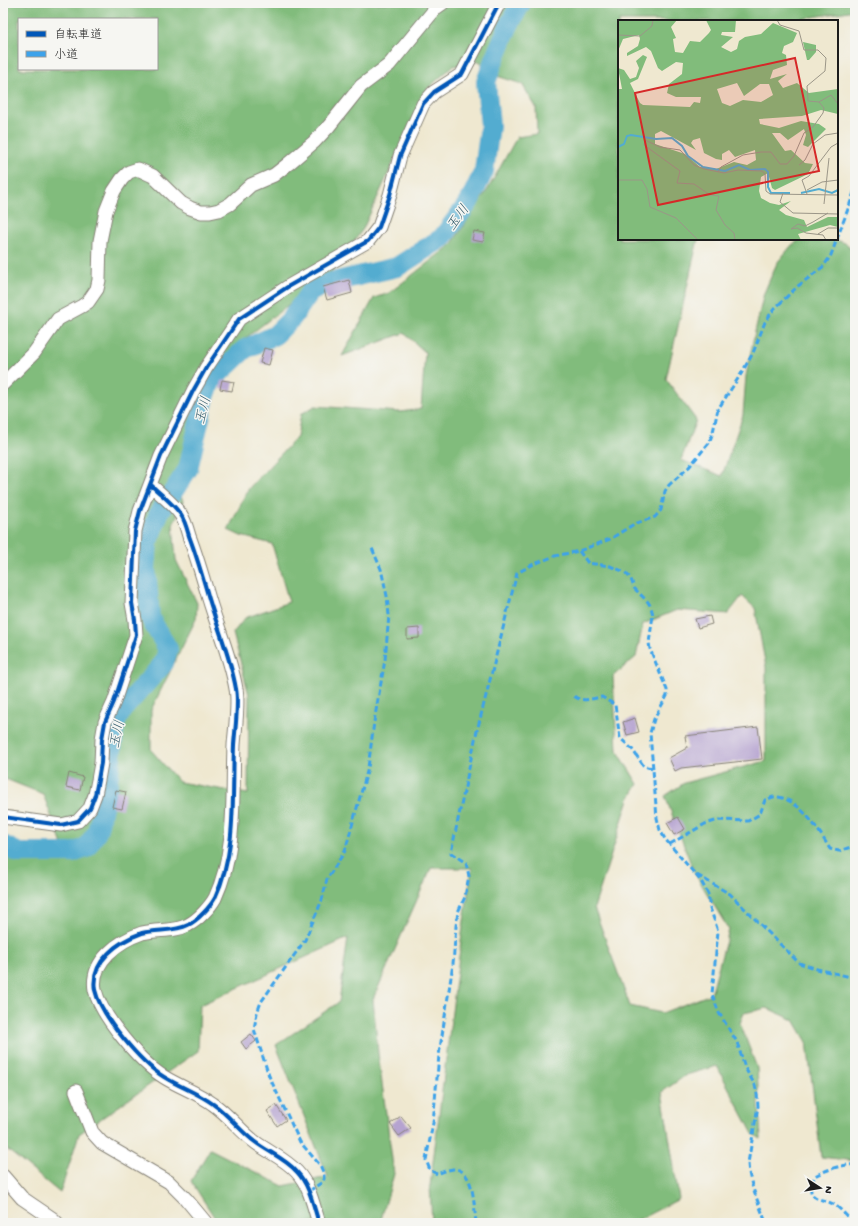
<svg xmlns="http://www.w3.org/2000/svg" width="858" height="1226" font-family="'Gochi Hand','Klee One',sans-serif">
<rect width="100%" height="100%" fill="#f6f6f2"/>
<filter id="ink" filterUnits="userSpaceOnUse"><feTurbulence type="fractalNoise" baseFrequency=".025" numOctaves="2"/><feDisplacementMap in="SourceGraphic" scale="8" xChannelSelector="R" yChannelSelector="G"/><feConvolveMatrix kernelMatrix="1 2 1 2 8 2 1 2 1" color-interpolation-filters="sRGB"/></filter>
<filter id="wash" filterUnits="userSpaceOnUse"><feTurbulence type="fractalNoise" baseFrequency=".012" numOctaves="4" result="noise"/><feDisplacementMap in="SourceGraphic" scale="16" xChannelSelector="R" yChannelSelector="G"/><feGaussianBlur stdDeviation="0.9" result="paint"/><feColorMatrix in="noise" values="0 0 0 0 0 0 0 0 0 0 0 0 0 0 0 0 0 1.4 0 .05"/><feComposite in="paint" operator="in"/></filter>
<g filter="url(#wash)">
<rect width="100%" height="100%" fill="#efe8d0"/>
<path fill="#81bc7b" stroke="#4e6c4c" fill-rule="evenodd" d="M 3,3 L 855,3 L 855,10 L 789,21 L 619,21 L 619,239 L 698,239 L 666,379 L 696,420 L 681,460 L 722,476 L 743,415 L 746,376 L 754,336 L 764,293 L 777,263 L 792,245 L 801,239 L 832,239 L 845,243 L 855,252 L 855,1161 L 821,1157 L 807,1042 L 794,1020 L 767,1008 L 744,1013 L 740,1023 L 757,1068 L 761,1139 L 753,1134 L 717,1066 L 686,1075 L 662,1092 L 679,1199 L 632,1223 L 432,1223 L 430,1186 L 461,941 L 472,868 L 431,868 L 373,999 L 378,1053 L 394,1174 L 380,1223 L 218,1223 L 191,1181 L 210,1149 L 283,1186 L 328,1177 L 276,1045 L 339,1002 L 348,938 L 200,1005 L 198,1051 L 79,1134 L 60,1193 L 3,1146 L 3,856 L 34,858 L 66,855 L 43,794 L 3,778 ZM 19,19 L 157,19 L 157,69 L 19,69 ZM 479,61 L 497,76 L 522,84 L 536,107 L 537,134 L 517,137 L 488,189 L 451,245 L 389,293 L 374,298 L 342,356 L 404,333 L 425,352 L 421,409 L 400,412 L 315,406 L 301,414 L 297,437 L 249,488 L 228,530 L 241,536 L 272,544 L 289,602 L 245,618 L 233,633 L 249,695 L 248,794 L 179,782 L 151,750 L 151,710 L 196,619 L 197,603 L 176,560 L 173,525 L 183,501 L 175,478 L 214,365 L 247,337 L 333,270 L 363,229 L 427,89 L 453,66 ZM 742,596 L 755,608 L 766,667 L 766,761 L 684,783 L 665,796 L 694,872 L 729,930 L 711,994 L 662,1013 L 630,1006 L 594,908 L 629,799 L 638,784 L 617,750 L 613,676 L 636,657 L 643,624 L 677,610 L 728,614 Z"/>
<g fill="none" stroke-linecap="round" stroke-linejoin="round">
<path stroke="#53acd0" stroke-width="20" d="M 3,845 L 19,853 L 72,853 L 86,848 L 97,832 L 107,791 L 115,724 L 122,710 L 164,663 L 168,649 L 150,618 L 146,568 L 148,541 L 159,513 L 188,469 L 205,397 L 211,381 L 245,349 L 275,335 L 292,318 L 310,292 L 328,283 L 397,267 L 442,238 L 469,202 L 484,171 L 490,126 L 486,82 L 494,60 L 508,27 L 521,3"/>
</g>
<g id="blocks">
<path fill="#b5a3d0" d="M 474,231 L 485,233 L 483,242 L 472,240 Z
M 349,280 L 352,293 L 327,300 L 323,287 Z
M 264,348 L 273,350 L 269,365 L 260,363 Z
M 222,380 L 234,382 L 232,391 L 220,389 Z
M 710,616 L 712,624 L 698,628 L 695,619 Z
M 419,628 L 419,638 L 407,639 L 407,629 Z
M 635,718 L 639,732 L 627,735 L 623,722 Z
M 758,727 L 762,759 L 681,768 L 675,771 L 669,758 L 687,748 L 685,736 Z
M 69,773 L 83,777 L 80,790 L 66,787 Z
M 116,790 L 126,792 L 122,809 L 112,807 Z
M 678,817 L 685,829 L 674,835 L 667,823 Z
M 251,1034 L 256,1041 L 246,1049 L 241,1042 Z
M 276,1105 L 286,1120 L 277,1126 L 267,1111 Z
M 401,1116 L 411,1128 L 399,1136 L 390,1124 Z"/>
</g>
</g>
<g filter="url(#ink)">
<use href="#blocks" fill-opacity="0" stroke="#868276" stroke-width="1"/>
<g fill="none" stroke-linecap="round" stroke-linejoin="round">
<g stroke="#868276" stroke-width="15">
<path id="street" d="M 3,384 L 34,353 L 58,319 L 82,306 L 88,302 L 97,289 L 99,280 L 100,241 L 106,211 L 114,191 L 122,179 L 129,172 L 138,169 L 153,176 L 181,203 L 190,208 L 201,212 L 210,212 L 219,210 L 230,204 L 251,185 L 274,175 L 288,164 L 314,142 L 329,126 L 361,86 L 389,65 L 436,8 L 443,3
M 151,485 C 161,495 173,503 181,515 C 185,521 187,529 189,536 C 197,557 203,578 209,599 C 218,629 231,659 236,689 C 239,703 235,730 234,745 C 232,796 237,851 215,898 C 210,907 198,920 188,925 C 175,932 157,929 142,933 C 119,941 90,961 95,990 C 101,1016 141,1063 164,1077 C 180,1087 198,1093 213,1104 C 229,1115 240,1131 255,1142 C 268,1152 286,1159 297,1172 C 310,1186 313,1205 319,1223
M 3,817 L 61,825 L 78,821 L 90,808 L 95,795 L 98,780 L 101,763 L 102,739 L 105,722 L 114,702 L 136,635 L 135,620 L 132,603 L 135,531 L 140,511 L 161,456 L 193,391 L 206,368 L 239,319 L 289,286 L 368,241 L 379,227 L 390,195 L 400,156 L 423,104 L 434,92 L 462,74 L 499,3
M 76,1091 L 92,1132 L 102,1143 L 169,1182 L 186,1199 L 206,1223
M 3,1176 L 22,1198 L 53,1219 L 57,1223"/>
</g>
<use href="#street" stroke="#fff" stroke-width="13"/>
<path stroke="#3da2ea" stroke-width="3" stroke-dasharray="6 3" stroke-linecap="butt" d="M 579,551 L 588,563 L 610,566 L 625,572 L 631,579 L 634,588 L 648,602 L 651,607 L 653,615 L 649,643 L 650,649 L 667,690 L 667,696 L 654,719 L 650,733 L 657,818 L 660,830 L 665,839 L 701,881 L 709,896 L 709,905 L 718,931 L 712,994 L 719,1013 L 737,1042 L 745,1068 L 755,1085 L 757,1094 L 758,1106 L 748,1163 C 749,1184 759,1203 766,1223
M 574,696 C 581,703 593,698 602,697 L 615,705 L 620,738 L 632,749 L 643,765 L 647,767 L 654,768
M 670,844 L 705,824 L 719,820 L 748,821 L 760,814 L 765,800 C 769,799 773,796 777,797 C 800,799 819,831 830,849 L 839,851 L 851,847 L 855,849
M 697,875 L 730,894 L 799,963 L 817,969 L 855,978
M 309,1191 L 321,1183 L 324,1179 L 324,1174 L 320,1165 L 300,1142 L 269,1076 L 254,1029 L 257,1013 L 261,1002 L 305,940 L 322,900 L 327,879 L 345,851 L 368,768 L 374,722 L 385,660 L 389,615 L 387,596 L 381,569 L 371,546
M 476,1223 C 474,1208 475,1168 453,1169 C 447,1170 442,1172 437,1174 L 430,1170 L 426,1160 L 433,1123 L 439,1055 L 453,964 L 456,926 L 458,912 L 465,897 L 469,876 L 466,863 L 451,853 L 476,735 L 517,573 L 534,564 L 555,556 L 579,551 L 610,539 L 634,524 L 655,517 L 661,510 L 665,491 L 669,485 L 689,467 L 709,443 L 713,432 L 718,409 L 741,374 L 753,353 L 765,322 L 774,309 L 798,286 L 824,266 L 831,255 L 855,190
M 854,1223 C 847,1217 842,1210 835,1205 C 822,1197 802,1202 815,1176 C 823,1171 845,1163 855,1165"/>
<g stroke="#f6f6f2" stroke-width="6">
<path id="cycleway" d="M 151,485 C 161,495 173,503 181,515 C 185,521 187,529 189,536 C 197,557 203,578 209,599 C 218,629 231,659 236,689 C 239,703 235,730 234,745 C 232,796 237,851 215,898 C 210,907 198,920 188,925 C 175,932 157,929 142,933 C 119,941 90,961 95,990 C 101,1016 141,1063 164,1077 C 180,1087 198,1093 213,1104 C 229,1115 240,1131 255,1142 C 268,1152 286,1159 297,1172 C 310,1186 313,1205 319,1223
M 3,817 L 61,825 L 78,821 L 90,808 L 95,795 L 98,780 L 101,763 L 102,739 L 105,722 L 114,702 L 136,635 L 135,620 L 132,603 L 135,531 L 140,511 L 161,456 L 193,391 L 206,368 L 239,319 L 289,286 L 368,241 L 379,227 L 390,195 L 400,156 L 423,104 L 434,92 L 462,74 L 499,3"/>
</g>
<use href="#cycleway" stroke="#0057b8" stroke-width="4"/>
</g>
</g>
<g text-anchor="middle" stroke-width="3" stroke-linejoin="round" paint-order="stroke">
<g font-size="14" font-style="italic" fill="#355d6d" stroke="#f6f6f2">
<text transform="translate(457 217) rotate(-54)" y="5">玉川</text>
<text transform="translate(202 410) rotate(-75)" y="5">玉川</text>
<text transform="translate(116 734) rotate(-78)" y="5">玉川</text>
</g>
</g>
<g transform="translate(618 20)">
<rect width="220" height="220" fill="#efe8d0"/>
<path d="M 0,0 L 59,0 L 53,7 L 58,18 L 55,19 L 56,26 L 57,32 L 65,33 L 72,21 L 82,22 L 91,13 L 93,10 L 88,0 L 118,0 L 117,12 L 104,12 L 103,15 L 115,17 L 103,27 L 113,32 L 119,29 L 121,21 L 127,17 L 143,14 L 155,3 L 179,13 L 175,22 L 166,26 L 164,33 L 168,35 L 169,45 L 155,50 L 152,59 L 169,54 L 160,61 L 165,68 L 179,63 L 191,73 L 220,69 L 220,94 L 203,90 L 184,96 L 141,99 L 142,104 L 161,108 L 183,101 L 201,104 L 208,109 L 190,127 L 185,125 L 188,115 L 186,109 L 170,120 L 162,113 L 154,113 L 167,131 L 173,130 L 187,143 L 195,144 L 190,154 L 157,170 L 154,168 L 150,153 L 143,157 L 141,171 L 143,178 L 152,183 L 161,185 L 173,181 L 161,190 L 168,195 L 186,200 L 189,207 L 210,197 L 220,197 L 220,207 L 212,205 L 180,214 L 183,220 L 0,220 L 0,69 L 4,69 L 0,48 L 6,50 L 12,59 L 18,57 L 21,48 L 18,41 L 25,35 L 29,37 L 20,59 L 12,63 L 22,83 L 25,85 L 72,87 L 76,82 L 82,83 L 83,77 L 58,77 L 49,73 L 51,64 L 64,54 L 65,43 L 58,42 L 44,51 L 40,48 L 33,31 L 28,27 L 9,36 L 9,33 L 20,26 L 22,19 L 21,15 L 5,19 L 0,31 ZM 119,63 L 126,76 L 142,64 L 151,64 L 155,75 L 143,82 L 125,80 L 112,86 L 104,83 L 99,69 ZM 43,111 L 78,130 L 73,123 L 75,120 L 82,118 L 86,133 L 98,139 L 104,140 L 104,134 L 111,130 L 117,137 L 137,130 L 138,140 L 129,145 L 116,142 L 98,149 L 82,147 L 67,134 L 37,124 L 37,114 ZM 185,22 L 198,25 L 198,32 L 191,40 L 189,40 Z" fill="#81bc7b" fill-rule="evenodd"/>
<path fill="none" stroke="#53acd0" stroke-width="2" d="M 0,127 L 6,124 L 9,116 L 13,115 L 38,119 L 54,118 L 64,126 L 70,136 L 85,147 L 107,151 L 121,145 L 132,150 L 147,149 L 150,152 L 150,167 L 153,173 L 172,173M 183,173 L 201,169 L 214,173 L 220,170"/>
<path fill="none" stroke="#9b9688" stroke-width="1" d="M 159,0 L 162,5 L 181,11 L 186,30 L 200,30 L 208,38 L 207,51 L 189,66 L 190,81 L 201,82 L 213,75 L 220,84M 0,15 L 22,16 L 34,6 L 35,0M 181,145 L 187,140 L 195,124 L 207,115 L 220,113M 100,152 L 103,147 L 125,135 L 143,132 L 153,132 L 162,144 L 169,144 L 176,136 L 186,113 L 195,107 L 205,93 L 206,88 L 201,82M 0,160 L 24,160 L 29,169 L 32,187 L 58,198 L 80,220M 189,170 L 204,162 L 220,160M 165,173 L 162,182 L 175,193 L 220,194M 189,174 L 184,160 L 191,156 L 213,127 L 220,123M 206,184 L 211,138M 200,214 L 210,208 L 220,208M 117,220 L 116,213 L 107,205 L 98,190 L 101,176 L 92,175 L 76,164 L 59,163 L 62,151 L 26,125 L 27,120 L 42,127 L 62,130 L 76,145 L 86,149 L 106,153 L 120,150 L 144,151 L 147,154 L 148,171 L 152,174 L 220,175M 208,220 L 205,215 L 188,213 L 179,208 L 173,209 L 180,204 L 187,206 L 195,202 L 210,193"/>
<path fill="#d62828" fill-opacity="0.15" stroke="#d62828" stroke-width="2" d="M 177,38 L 201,151 L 40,185 L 17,73 Z"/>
<rect width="220" height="220" fill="none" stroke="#1c1c1c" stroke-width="2"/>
</g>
<rect width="858" height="1226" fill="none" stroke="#f6f6f2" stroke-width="16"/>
<rect x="18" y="18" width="140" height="52" fill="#f6f6f2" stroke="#9f9f9c"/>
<rect x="26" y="31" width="20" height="6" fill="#0057b8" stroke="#9f9f9c"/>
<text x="54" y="38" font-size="12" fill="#1c1c1c">自転車道</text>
<rect x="26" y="51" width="20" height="6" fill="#3da2ea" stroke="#9f9f9c"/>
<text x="54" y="58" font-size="12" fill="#1c1c1c">小道</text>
<g transform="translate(820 1188) rotate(102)" stroke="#f6f6f2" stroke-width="3" paint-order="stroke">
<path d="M0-3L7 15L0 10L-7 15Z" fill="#1c1c1c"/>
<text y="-6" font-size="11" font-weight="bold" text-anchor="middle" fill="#1c1c1c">N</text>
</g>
</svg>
